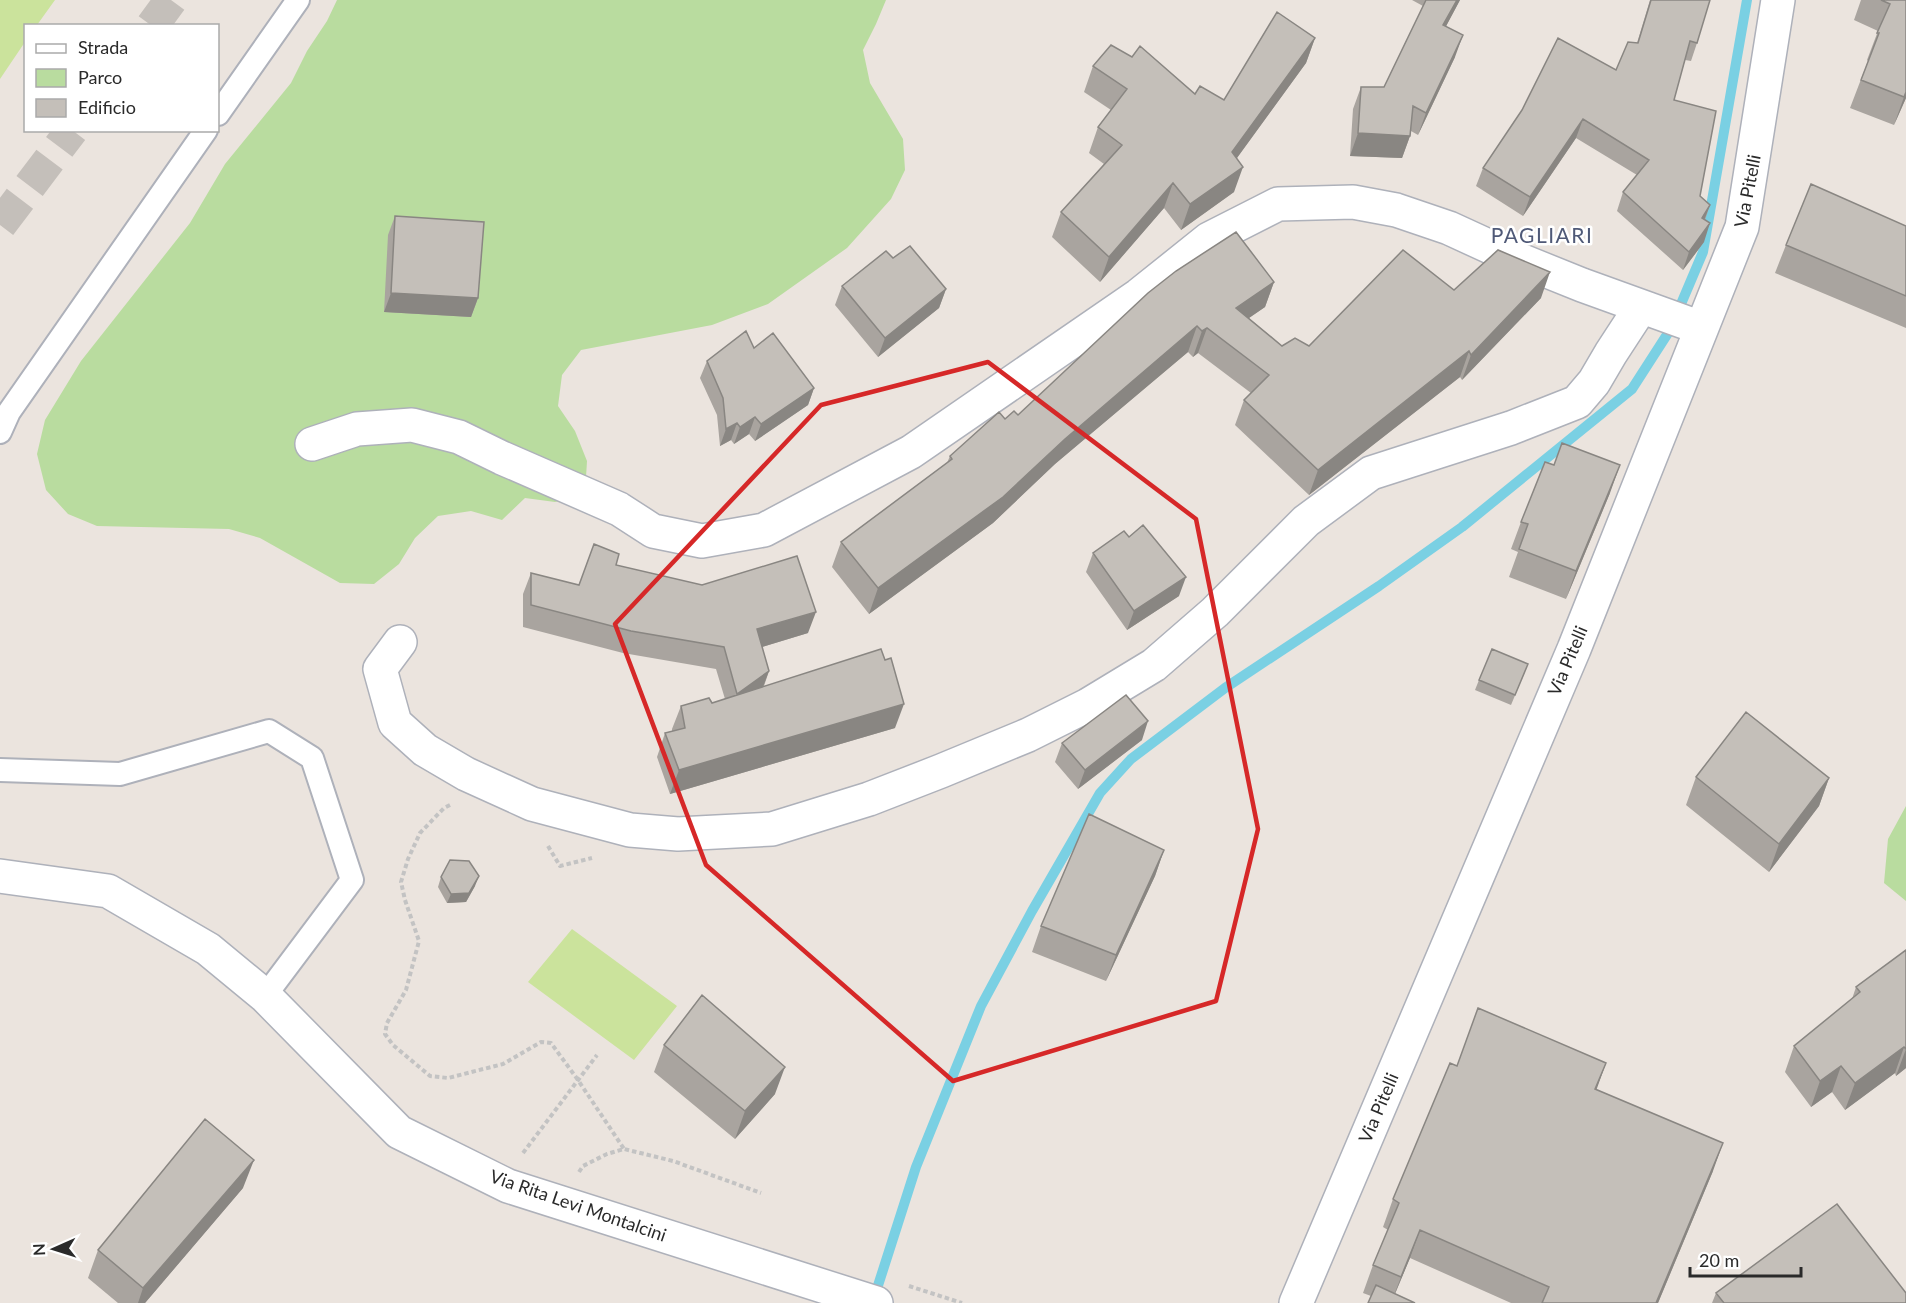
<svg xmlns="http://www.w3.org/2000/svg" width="1906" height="1303" font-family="Lato,sans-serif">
<rect width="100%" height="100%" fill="#ebe4de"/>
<path fill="#b9dc9f" d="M 337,0 L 886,0 L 876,24 L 863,50 L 870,83 L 903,139 L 905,170 L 891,199 L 847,248 L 768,304 L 712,325 L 581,350 L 562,375 L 558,406 L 575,431 L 587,461 L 585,494 L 555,502 L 525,498 L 502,520 L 471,511 L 438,516 L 415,538 L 399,564 L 374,584 L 340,583 L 260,538 L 229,529 L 97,526 L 68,514 L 46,490 L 37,454 L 45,420 L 81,361 L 190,223 L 225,164 L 291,83 L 307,51 L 327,21 Z
M 1906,806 L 1906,901 L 1884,883 L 1888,839 Z"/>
<path fill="#cbe39c" d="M 0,0 L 55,0 L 37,25 L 26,26 L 25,42 L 0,79 Z
M 572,929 L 677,1006 L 634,1060 L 528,982 Z"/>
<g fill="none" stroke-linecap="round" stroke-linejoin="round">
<path stroke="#7ad0e3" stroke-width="10" d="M 874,1298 L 916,1167 L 981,1006 L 1032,911 L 1100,793 L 1131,759 L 1225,688 L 1379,586 L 1462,527 L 1632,389 L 1670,330 L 1703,252 L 1747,0"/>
<path stroke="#c4bfba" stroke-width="33" stroke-dasharray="33 16" stroke-linecap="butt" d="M 152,26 L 171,0
M 0,225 L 72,130"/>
<g stroke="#aeb1ba" stroke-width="26">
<path id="lane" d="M 218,114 L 298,0
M 0,432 L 9,412 L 206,130
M 0,770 L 120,774 L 269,731 L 312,758 L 352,880 L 265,996"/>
</g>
<g stroke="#aeb1ba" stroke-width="36">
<path id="street" d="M 312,444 L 357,429 L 412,425 L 459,437 L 502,458 L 619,509 L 653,531 L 702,541 L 764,530 L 911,452 L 1139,295 L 1209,239 L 1278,204 L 1353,202 L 1396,210 L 1449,228 L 1510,256 L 1582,285 L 1701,328
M 400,642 L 380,669 L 395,723 L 425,750 L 466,774 L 532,804 L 630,830 L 678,834 L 772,829 L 869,799 L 941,771 L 1028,735 L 1088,705 L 1154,665 L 1215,612 L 1306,521 L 1371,473 L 1511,428 L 1577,402 L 1594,382 L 1611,353 L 1641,307"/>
</g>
<g stroke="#aeb1ba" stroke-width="36">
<path id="secondary" d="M 0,876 L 108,891 L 208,949 L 265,996 L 399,1132 L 508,1186 L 876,1303
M 1296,1303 L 1574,649 L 1742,227 L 1778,0"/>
</g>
<path stroke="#c3c3c3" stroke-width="4" stroke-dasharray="4.5 3" stroke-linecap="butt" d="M 450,805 L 444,808 L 420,833 L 408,859 L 401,882 L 405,900 L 419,941 L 406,990 L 387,1023 L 385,1034 L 393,1045 L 430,1076 L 448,1078 L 503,1064 L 541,1042 L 551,1043 L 578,1080 L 624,1149
M 548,846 L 560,866 L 592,858
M 523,1153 L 597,1055
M 579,1172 L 583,1166 L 607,1154 L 624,1149 L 673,1161 L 761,1193
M 909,1286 L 962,1303"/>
<use href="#lane" stroke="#fff" stroke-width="22"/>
<use href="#street" stroke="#fff" stroke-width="33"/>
<use href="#secondary" stroke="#fff" stroke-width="33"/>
</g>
<path fill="#a9a49f" d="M 1412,0 L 1460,0 L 1446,26 L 1455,57 L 1418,135 L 1411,131 L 1410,136 L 1402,158 L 1350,156 L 1353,109 L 1361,87 L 1384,87 L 1423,6 Z
M 1650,0 L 1709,0 L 1697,43 L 1691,61 L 1685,60 L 1674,100 L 1700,196 L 1710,205 L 1705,220 L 1704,242 L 1683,270 L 1617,211 L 1623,192 L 1637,175 L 1576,138 L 1523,216 L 1476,186 L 1483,168 L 1616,70 L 1637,43 Z
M 1861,0 L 1906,0 L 1906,98 L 1894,125 L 1850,108 L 1868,61 L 1867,60 L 1878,31 L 1854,20 Z
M 1315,38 L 1306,63 L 1237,158 L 1234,192 L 1181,230 L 1164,208 L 1100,282 L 1052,237 L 1061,212 L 1104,164 L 1089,153 L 1098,127 L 1111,110 L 1084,92 L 1093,66 L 1195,94 L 1224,100 Z
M 395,216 L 478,298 L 471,317 L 384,312 L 388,235 Z
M 1906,226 L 1906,328 L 1775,273 L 1786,245 Z
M 893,258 L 946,289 L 939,308 L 878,357 L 835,305 L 842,286 Z
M 1274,282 L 1265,307 L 1249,318 L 1282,346 L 1309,346 L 1454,290 L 1541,298 L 1462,380 L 1460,377 L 1309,495 L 1235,425 L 1244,400 L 1251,393 L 1198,353 L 1193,357 L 1188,352 L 1055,464 L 993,523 L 869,614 L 832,567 L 841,542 L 947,463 L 950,456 L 1005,419 L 1018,415 Z
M 754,348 L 814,388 L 808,405 L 755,441 L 749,434 L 734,444 L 731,440 L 720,446 L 717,415 L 700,378 L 707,361 Z
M 1610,493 L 1566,599 L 1509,577 L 1518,552 L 1511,549 L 1521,522 Z
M 1093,553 L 1179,596 L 1127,630 L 1086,572 Z
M 616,565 L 808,633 L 762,647 L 769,671 L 764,686 L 895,728 L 670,794 L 657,757 L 665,733 L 672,731 L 672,729 L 681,706 L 712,703 L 725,699 L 716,669 L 623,653 L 523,627 L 523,594 L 531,573 L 579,585 Z
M 1524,674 L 1511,705 L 1475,690 L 1479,680 Z
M 1142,740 L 1078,789 L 1055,762 L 1062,743 Z
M 1696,777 L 1829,778 L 1819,806 L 1769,872 L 1686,805 Z
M 1164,850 L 1155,876 L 1106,981 L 1032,952 L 1041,926 Z
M 441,877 L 475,886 L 466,902 L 447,903 L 438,887 Z
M 1906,950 L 1906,1068 L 1896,1076 L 1895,1073 L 1845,1110 L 1832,1092 L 1811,1107 L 1785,1072 L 1794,1046 L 1852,999 L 1856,987 Z
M 664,1045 L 775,1094 L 735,1139 L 654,1072 Z
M 1606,1063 L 1596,1089 L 1713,1171 L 1658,1303 L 1511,1303 L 1410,1258 L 1395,1294 L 1371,1296 L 1363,1293 L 1373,1265 L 1388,1230 L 1383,1227 L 1393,1199 L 1457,1065 Z
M 243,1188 L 145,1303 L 118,1303 L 88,1278 L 98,1250 Z
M 1716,1293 L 1906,1303 L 1712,1303 Z"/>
<path fill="#898682" d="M 1457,0 L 1460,0 L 1435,47 L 1443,25 Z
M 1463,35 L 1455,57 L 1418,135 L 1426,113 Z
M 1315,38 L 1306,63 L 1223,177 L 1232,152 Z
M 1906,92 L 1906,98 L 1894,125 L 1904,97 Z
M 1583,119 L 1576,138 L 1523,216 L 1530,197 Z
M 1358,133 L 1410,136 L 1402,158 L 1350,156 Z
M 1243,167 L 1234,192 L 1181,230 L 1190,204 Z
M 1173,183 L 1164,208 L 1100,282 L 1109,257 Z
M 1710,205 L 1703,223 L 1702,218 Z
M 1710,223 L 1704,242 L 1683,270 L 1689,252 Z
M 1550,272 L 1541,298 L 1462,380 L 1471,355 Z
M 1274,282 L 1265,307 L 1227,333 L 1236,308 Z
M 946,289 L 939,308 L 878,357 L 885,338 Z
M 391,293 L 478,298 L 471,317 L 384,312 Z
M 1197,326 L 1188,352 L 1055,464 L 993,523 L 869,614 L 878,588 L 1065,439 Z
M 1207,328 L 1198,353 L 1193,357 L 1202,331 Z
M 1469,351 L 1460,377 L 1309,495 L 1318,470 Z
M 814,388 L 808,405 L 755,441 L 761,424 Z
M 755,417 L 749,434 L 734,444 L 740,427 Z
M 737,423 L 731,440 L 720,446 L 726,429 Z
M 1620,465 L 1610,493 L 1566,599 L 1576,571 Z
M 1186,577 L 1179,596 L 1127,630 L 1134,611 Z
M 816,612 L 808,633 L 749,651 L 757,629 Z
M 769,671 L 761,692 L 730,715 L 737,694 Z
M 904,704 L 895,728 L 670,794 L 679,770 Z
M 1148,721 L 1142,740 L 1078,789 L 1085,770 Z
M 1829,778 L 1819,806 L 1769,872 L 1779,844 Z
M 1164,850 L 1155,876 L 1106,981 L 1116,955 Z
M 479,876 L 475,886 L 466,902 L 447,903 L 451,894 Z
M 1904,1047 L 1895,1073 L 1845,1110 L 1855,1083 Z
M 1906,1049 L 1906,1068 L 1896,1076 Z
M 1606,1063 L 1596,1091 L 1595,1089 Z
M 1841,1066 L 1832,1092 L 1811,1107 L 1820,1081 Z
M 785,1067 L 775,1094 L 735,1139 L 745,1111 Z
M 1723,1143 L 1713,1171 L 1658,1303 L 1656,1303 Z
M 254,1160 L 243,1188 L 145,1303 L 138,1303 L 143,1288 Z
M 1420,1230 L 1410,1258 L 1391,1303 L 1401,1277 Z"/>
<path fill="#c4bfb9" stroke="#898682" stroke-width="1.5" d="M 1426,0 L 1457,0 L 1443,25 L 1463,35 L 1426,113 L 1413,106 L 1410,136 L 1358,133 L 1361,87 L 1384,87 Z
M 1651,0 L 1710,0 L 1697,43 L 1690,41 L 1674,100 L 1716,111 L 1700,196 L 1710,205 L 1702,218 L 1710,223 L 1689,252 L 1623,192 L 1649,160 L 1583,119 L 1530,197 L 1483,168 L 1522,110 L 1558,38 L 1616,70 L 1628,42 L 1638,43 Z
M 1881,0 L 1906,0 L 1906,92 L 1904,97 L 1861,80 L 1879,33 L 1877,33 L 1890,4 Z
M 1277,12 L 1315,38 L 1232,152 L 1243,167 L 1190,204 L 1173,183 L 1109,257 L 1061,212 L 1122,145 L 1098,127 L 1127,89 L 1093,66 L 1111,45 L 1132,57 L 1140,46 L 1195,94 L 1200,86 L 1224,100 Z
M 1811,184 L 1906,226 L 1906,296 L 1786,245 Z
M 395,216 L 484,222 L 478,298 L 391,293 Z
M 1236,232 L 1274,282 L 1236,308 L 1282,346 L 1295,338 L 1309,346 L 1403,250 L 1454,290 L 1498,250 L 1550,272 L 1471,355 L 1469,351 L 1318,470 L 1244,400 L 1269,375 L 1207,328 L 1202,331 L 1197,326 L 1065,439 L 1003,497 L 878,588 L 841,542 L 952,459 L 950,456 L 999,412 L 1005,419 L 1014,411 L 1018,415 L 1148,293 L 1176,271 Z
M 910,246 L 946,289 L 885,338 L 842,286 L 886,251 L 893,258 Z
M 746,331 L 754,348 L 773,333 L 814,388 L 761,424 L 755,417 L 740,427 L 737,423 L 726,429 L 723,398 L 707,361 Z
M 1562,443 L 1620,465 L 1576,571 L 1519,549 L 1528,524 L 1521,522 L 1545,462 L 1554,465 Z
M 1143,525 L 1186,577 L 1134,611 L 1093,553 L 1124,531 L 1129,537 Z
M 594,544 L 619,554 L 616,565 L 702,585 L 797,556 L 816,612 L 757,629 L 769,671 L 737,694 L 724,647 L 631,631 L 531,605 L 531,573 L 579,585 Z
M 881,649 L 885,660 L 891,658 L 904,704 L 679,770 L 665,733 L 685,728 L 681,706 L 709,698 L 712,703 Z
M 1492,649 L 1528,664 L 1515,695 L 1479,680 Z
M 1126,695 L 1148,721 L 1085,770 L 1062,743 Z
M 1746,712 L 1829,778 L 1779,844 L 1696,777 Z
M 1089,814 L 1164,850 L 1116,955 L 1041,926 Z
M 450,860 L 469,861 L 479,876 L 469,893 L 451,894 L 441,877 Z
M 1906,950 L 1906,1049 L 1904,1047 L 1855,1083 L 1841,1066 L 1820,1081 L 1794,1046 L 1860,992 L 1856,987 Z
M 702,995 L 785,1067 L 745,1111 L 664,1045 Z
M 1478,1008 L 1606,1063 L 1595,1089 L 1723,1143 L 1656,1303 L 1542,1303 L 1549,1287 L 1420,1230 L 1401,1277 L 1373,1265 L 1399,1203 L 1393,1199 L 1450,1063 L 1457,1066 Z
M 205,1119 L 254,1160 L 143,1288 L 98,1250 Z
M 1837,1204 L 1906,1293 L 1906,1303 L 1724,1303 L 1716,1293 Z
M 1376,1285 L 1415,1303 L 1368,1303 Z"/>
<path fill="none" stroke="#d62828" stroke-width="4.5" stroke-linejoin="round" d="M 988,362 L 1196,519 L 1258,829 L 1216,1001 L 953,1081 L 706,865 L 615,624 L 821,405 Z"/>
<g text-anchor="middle" stroke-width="5" stroke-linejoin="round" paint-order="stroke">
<g font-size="18" fill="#2a2a2a" stroke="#fff">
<text transform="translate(1748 191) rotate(-79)" y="6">Via Pitelli</text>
<text transform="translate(1568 661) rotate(-67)" y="6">Via Pitelli</text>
<text transform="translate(1379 1108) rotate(-67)" y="6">Via Pitelli</text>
<text transform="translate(578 1206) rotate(19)" y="6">Via Rita Levi Montalcini</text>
</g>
<g font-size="21" letter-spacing="1.5" fill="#4f5977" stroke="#fff">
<text x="1542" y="243">PAGLIARI</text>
</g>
</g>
<rect x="24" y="24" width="195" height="108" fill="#ffffff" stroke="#aaaaaa" stroke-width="1.5"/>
<rect x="36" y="44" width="30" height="9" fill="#ffffff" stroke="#aaaaaa" stroke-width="1.5"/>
<text x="78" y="54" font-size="18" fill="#2a2a2a">Strada</text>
<rect x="36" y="69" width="30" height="18" fill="#b9dc9f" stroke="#aaaaaa" stroke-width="1.5"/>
<text x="78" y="84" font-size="18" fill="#2a2a2a">Parco</text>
<rect x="36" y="99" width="30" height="18" fill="#c4bfb9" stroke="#aaaaaa" stroke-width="1.5"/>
<text x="78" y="114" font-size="18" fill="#2a2a2a">Edificio</text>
<g transform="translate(54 1249) rotate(267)" stroke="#ffffff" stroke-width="4.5" paint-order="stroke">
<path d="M0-4.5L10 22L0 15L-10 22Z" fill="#2a2a2a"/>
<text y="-9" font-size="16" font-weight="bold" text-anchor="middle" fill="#2a2a2a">N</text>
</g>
<path d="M1690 1267v9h111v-9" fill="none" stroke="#2a2a2a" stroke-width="3"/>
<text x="1699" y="1267" font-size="18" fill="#2a2a2a" stroke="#ffffff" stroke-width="4.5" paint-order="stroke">20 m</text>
</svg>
